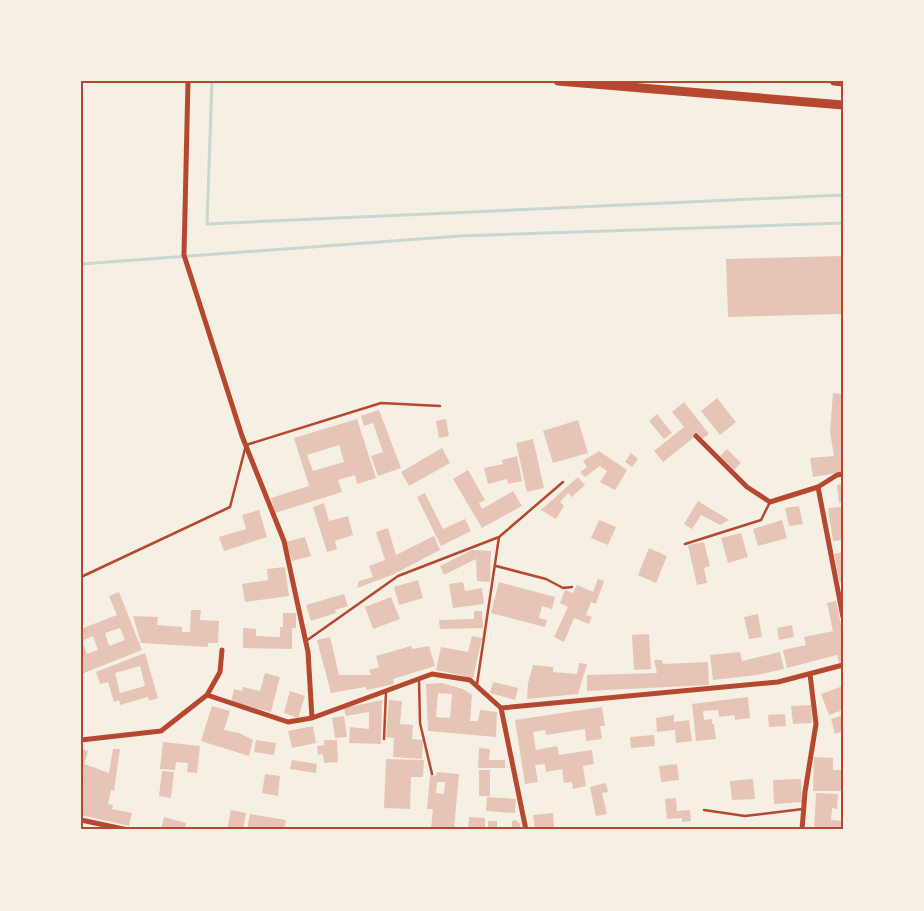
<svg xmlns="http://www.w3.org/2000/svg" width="924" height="911" font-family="Overpass,sans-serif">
<rect width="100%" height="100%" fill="#f6efe4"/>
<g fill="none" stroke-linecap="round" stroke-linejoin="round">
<path stroke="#c9d6d2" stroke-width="3" d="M 212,81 L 207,224 L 843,195
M 81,264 L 460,236 L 843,223"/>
</g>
<path fill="#e6c5b7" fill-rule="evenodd" d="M 843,256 L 843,314 L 728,317 L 726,259 Z
M 833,393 L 843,394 L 843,472 L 813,477 L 810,458 L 834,456 L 830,432 Z
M 717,398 L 736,422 L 720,435 L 701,411 Z
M 684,402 L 709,434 L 702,439 L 698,434 L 663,462 L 654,451 L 684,427 L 672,412 Z
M 379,410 L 401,468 L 378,476 L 371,456 L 383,452 L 373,423 L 364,426 L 361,416 Z
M 657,414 L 672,433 L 664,439 L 649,421 Z
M 357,419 L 376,478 L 357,484 L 355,475 L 338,480 L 342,492 L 275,513 L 271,498 L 309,486 L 294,438 ZM 339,445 L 344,462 L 313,471 L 307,455 Z
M 446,419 L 449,436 L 439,438 L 436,421 Z
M 578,420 L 588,453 L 553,463 L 543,431 Z
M 533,439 L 544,488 L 527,492 L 516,443 Z
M 442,448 L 450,463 L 409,486 L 401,472 Z
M 727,449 L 741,463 L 734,470 L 720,456 Z
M 599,451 L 627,470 L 615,490 L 600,482 L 607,471 L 600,466 L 585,477 L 580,472 L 587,467 L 583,461 Z
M 631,453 L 638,459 L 632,467 L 625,462 Z
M 517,456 L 522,481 L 508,484 L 507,479 L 488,484 L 484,468 L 503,464 L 502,460 Z
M 468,470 L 485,500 L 479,503 L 482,509 L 513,491 L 522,506 L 482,528 L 453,479 Z
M 578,477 L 585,485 L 572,497 L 568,493 L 560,502 L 564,506 L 556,519 L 541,510 Z
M 843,484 L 843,503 L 839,503 L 837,485 Z
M 425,493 L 443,529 L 465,519 L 471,531 L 441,546 L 417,497 Z
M 698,501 L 729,520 L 720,525 L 701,515 L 692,529 L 684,524 Z
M 324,503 L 329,521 L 348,516 L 353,535 L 335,541 L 337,549 L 327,552 L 313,507 Z
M 799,506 L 803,524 L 789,526 L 785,508 Z
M 841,507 L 843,540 L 833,541 L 828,508 Z
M 259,510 L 267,537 L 224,551 L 219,537 L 246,529 L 242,515 Z
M 599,520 L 616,527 L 608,545 L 591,538 Z
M 782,520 L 787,538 L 758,546 L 753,529 Z
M 388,528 L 396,555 L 434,536 L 440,550 L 392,575 L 357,588 L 359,581 L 373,577 L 369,566 L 385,560 L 376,532 Z
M 741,533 L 748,557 L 728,563 L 721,538 Z
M 305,537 L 311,556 L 292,561 L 286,542 Z
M 704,542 L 710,566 L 704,568 L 707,583 L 697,585 L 688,545 Z
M 649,548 L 667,556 L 656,583 L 638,575 Z
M 472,550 L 491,551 L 490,582 L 477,581 L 476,559 L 444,575 L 440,566 Z
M 843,552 L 843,582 L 840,583 L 834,554 Z
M 285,567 L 289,596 L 245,602 L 242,584 L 268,580 L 267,569 Z
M 598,579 L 604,581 L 596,604 L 591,602 L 586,615 L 592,617 L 589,624 L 574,618 L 564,642 L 554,637 L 568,607 L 560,603 L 565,590 L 573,593 L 577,585 L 593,592 Z
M 418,580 L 423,598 L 399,605 L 394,587 Z
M 463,582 L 465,591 L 482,588 L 484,604 L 453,608 L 449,584 Z
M 499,582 L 555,597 L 552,609 L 542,606 L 539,618 L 547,620 L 545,627 L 491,613 Z
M 119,592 L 142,650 L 81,674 L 81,629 L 117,615 L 109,596 ZM 120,628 L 125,640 L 109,646 L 105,633 ZM 93,636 L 98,650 L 87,654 L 82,641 Z
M 344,594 L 348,606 L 335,610 L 336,613 L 311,621 L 306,605 Z
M 391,597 L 400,619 L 373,629 L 365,607 Z
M 836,601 L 843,633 L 843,662 L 839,663 L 837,655 L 787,668 L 783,650 L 806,645 L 804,637 L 833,631 L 827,603 Z
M 191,610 L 201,610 L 200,620 L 219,621 L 218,643 L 208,643 L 208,647 L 141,643 L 133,616 L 158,617 L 157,625 L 182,627 L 182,632 L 190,632 Z
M 474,611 L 482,611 L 483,628 L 440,629 L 439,620 L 474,619 Z
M 283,613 L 296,613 L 296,628 L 292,628 L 292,649 L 243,648 L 243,628 L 256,629 L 256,636 L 280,637 L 280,627 L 283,627 Z
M 758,614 L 762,637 L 749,639 L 744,617 Z
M 792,625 L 794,637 L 779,640 L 777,628 Z
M 649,634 L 651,669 L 634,670 L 632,635 Z
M 472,636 L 482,638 L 473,678 L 436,670 L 441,647 L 468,652 Z
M 330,637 L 339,675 L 371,675 L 369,670 L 379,667 L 376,656 L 411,646 L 412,649 L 429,646 L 435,666 L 393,679 L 394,684 L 367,690 L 365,687 L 331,693 L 317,640 Z
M 740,652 L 742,661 L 780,652 L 784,669 L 757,675 L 713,680 L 710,655 Z
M 145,653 L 158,698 L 149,701 L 148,697 L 120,705 L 119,700 L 114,702 L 108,682 L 100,684 L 96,672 ZM 140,666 L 145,686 L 120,693 L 115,673 Z
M 654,660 L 662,660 L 663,664 L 708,662 L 709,685 L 587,691 L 587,675 L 657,673 Z
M 579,663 L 587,664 L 578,694 L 527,699 L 528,683 L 533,665 L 553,667 L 553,672 L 577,674 Z
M 265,673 L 280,677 L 271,712 L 231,702 L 234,689 L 242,691 L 243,687 L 260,691 Z
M 493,682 L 518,688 L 515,700 L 490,693 Z
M 442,683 L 463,689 L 472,695 L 470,721 L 478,721 L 480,710 L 497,712 L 496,737 L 428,731 L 426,684 ZM 438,693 L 452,694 L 450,718 L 436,717 Z
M 843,686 L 843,710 L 829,715 L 821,694 Z
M 290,691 L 305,696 L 298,718 L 284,713 Z
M 748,697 L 750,718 L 735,720 L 735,715 L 719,717 L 718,710 L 703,711 L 704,720 L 712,719 L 712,724 L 714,724 L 716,739 L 696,741 L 692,704 Z
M 382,700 L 381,744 L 349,743 L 350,727 L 369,729 L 369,712 L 346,716 L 344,708 Z
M 389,700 L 402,701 L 400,724 L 413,725 L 412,739 L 423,740 L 422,759 L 393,757 L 394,738 L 386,737 Z
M 811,705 L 812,723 L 793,724 L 791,706 Z
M 212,706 L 230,711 L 224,730 L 239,733 L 253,740 L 249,756 L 201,741 Z
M 602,707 L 605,726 L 600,726 L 602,739 L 586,741 L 585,729 L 546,735 L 545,730 L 533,732 L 536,750 L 557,746 L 559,755 L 592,750 L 594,764 L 583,766 L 586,786 L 573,789 L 572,782 L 564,783 L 562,769 L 546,772 L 545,764 L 535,765 L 538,782 L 525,784 L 515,720 Z
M 785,714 L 786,726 L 769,727 L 768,715 Z
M 674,715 L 674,722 L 689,720 L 692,741 L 676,743 L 675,730 L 657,732 L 656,718 Z
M 843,715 L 843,731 L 835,734 L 831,719 Z
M 344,716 L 347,737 L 335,738 L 332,718 Z
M 313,726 L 316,743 L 292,748 L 288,731 Z
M 654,735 L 655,746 L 631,748 L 630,737 Z
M 256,740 L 276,743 L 274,755 L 254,752 Z
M 324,740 L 337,740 L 338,762 L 324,763 L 323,754 L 318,755 L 317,746 L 324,745 Z
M 163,742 L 200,746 L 197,773 L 187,772 L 188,763 L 176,762 L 175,770 L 160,769 Z
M 479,748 L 490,749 L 489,760 L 505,760 L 505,768 L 478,768 Z
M 81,749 L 88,751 L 84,764 L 109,773 L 113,749 L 120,749 L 114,791 L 111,790 L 108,804 L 113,805 L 112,809 L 132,813 L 129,826 L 81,815 L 81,788 L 84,781 L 81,780 Z
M 814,757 L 833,758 L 833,770 L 843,770 L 843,791 L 813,791 Z
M 386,759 L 424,760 L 423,777 L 411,777 L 410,809 L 384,808 Z
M 292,760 L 317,764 L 316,773 L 290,769 Z
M 677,764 L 679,780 L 661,782 L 659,766 Z
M 479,770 L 490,770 L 490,796 L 479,796 Z
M 162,771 L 174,772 L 171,798 L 159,796 Z
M 437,772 L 459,774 L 454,830 L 431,830 L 433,809 L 427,809 L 430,775 L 436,776 ZM 437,782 L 445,782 L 444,794 L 436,793 Z
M 265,774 L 280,776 L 278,796 L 262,793 Z
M 753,779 L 755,799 L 732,800 L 730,781 Z
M 801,779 L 802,802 L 774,804 L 773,780 Z
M 606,783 L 608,792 L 602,793 L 607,814 L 596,816 L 590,787 Z
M 816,793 L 838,794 L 837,809 L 832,808 L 831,820 L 843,821 L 843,830 L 814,830 Z
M 487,797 L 516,799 L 515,813 L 486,811 Z
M 676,798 L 677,811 L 690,810 L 691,821 L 682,822 L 682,818 L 667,819 L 665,799 Z
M 231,810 L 246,813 L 243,830 L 227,830 Z
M 553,813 L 554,827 L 535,829 L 533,815 Z
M 250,814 L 286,820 L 284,830 L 247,830 Z
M 164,817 L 186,823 L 185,830 L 161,830 Z
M 469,817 L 485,818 L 485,830 L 468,830 Z
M 516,820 L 520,824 L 520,830 L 512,830 L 512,821 Z
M 488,821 L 497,821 L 497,830 L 488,830 Z"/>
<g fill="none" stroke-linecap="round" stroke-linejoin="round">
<path stroke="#b5482f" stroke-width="2.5" d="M 685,544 L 761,520 L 770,502
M 496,566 L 546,579 L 563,588 L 572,587
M 81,577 L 230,507 L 246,445 L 381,403 L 440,406
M 306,641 L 398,576 L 499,537
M 419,680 L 420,723 L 432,774
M 477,684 L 499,537 L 563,482
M 384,739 L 386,692
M 704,810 L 745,816 L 803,809"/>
<path stroke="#b5482f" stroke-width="5" d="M 188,81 L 184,255 L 242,436 L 284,541 L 308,652 L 312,718
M 696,436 L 747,487 L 770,502 L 818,487 L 837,475 L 843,474
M 818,487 L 843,617
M 207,695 L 220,672 L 222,650
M 501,708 L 778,682 L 843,665
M 81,740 L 161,731 L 207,695 L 288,722 L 312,718 L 432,674 L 470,680 L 501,708 L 526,830
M 81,820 L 128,830
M 802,830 L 805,792 L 816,724 L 810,674"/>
<path stroke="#b5482f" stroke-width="9" d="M 558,81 L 843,105
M 834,81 L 843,82"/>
</g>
<rect width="924" height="911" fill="none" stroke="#f6efe4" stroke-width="165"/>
<rect x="82" y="82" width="760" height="746" fill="none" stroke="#b5482f" stroke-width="2"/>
</svg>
